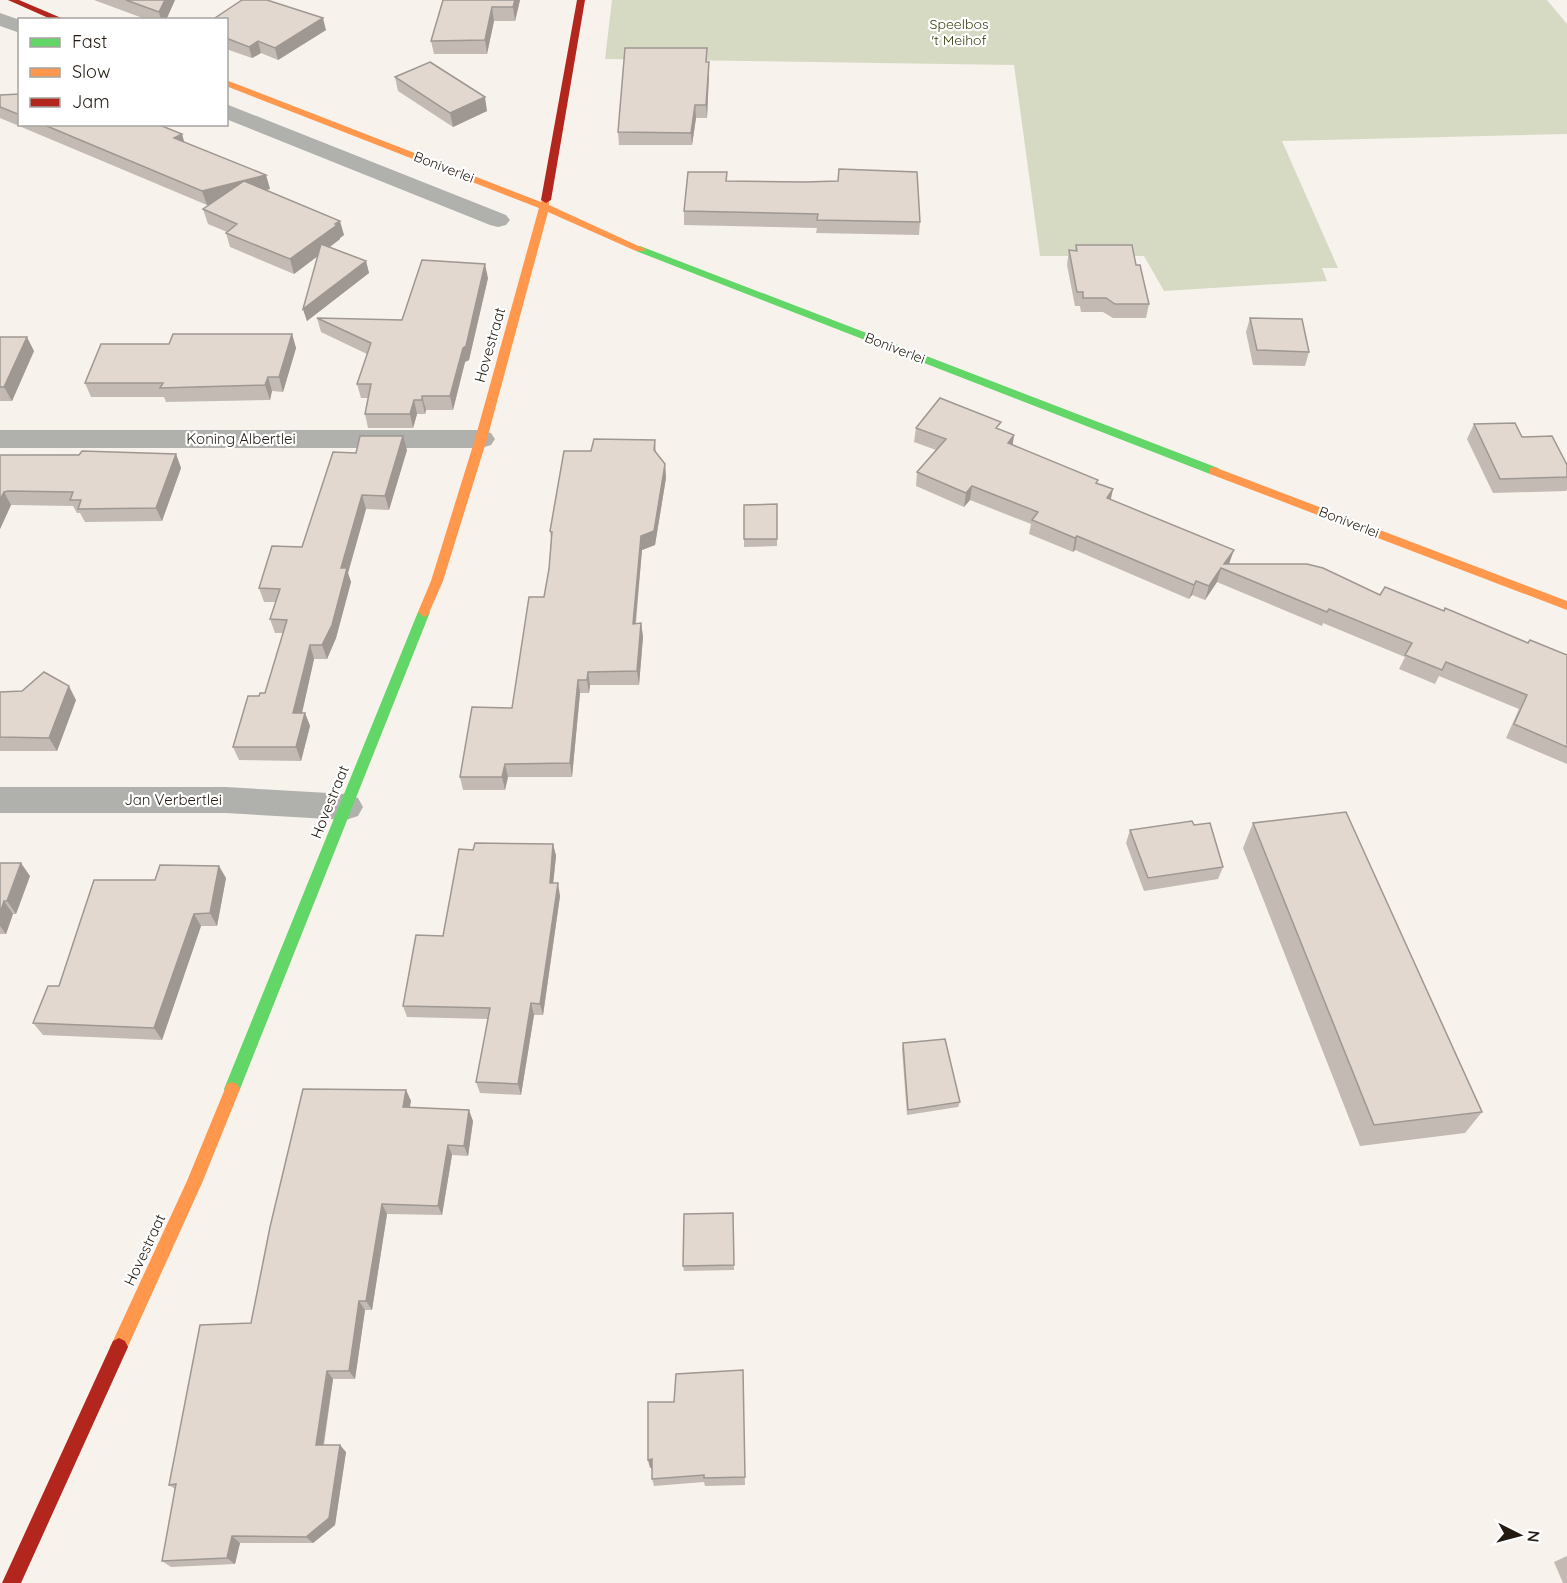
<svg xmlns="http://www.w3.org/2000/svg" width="1567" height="1583" font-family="Quicksand,sans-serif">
<rect width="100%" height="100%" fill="#f7f2ec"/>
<path fill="#d7dac3" d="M 612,0 L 1547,0 L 1567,24 L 1567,134 L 1282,141 L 1338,268 L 1322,268 L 1327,281 L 1164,291 L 1144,256 L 1040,256 L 1014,65 L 605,59 Z"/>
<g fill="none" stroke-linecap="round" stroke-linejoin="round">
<path fill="#b0b1ad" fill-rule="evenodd" d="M 0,13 L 20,20 L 20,33 L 0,26 Z
M 226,104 L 506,215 L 510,220 L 506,225 L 498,227 L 490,225 L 226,119 Z
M 0,430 L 481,430 L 491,433 L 495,439 L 491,445 L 481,448 L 0,448 Z
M 0,787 L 226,787 L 346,794 L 358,798 L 363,807 L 358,816 L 346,820 L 226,813 L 0,813 Z"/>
<path fill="#63d668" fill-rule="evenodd" d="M 640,246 L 1218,468 L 1220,471 L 1218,474 L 1210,474 L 636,251 L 636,247 Z
M 424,607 L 430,612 L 240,1089 L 237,1094 L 232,1096 L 227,1094 L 224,1089 L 418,612 Z"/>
<path fill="#ff974d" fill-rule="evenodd" d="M 226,80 L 541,202 L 543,198 L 549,198 L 549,205 L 645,249 L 644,251 L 636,251 L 548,212 L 487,439 L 443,581 L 428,615 L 424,617 L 418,612 L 431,581 L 475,439 L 539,208 L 226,86 Z
M 1214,467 L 1567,601 L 1567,610 L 1210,474 L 1210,468 Z
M 232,1082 L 237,1084 L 240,1089 L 202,1183 L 125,1353 L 119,1356 L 113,1353 L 110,1347 L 113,1341 L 187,1181 L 227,1084 Z"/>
<path fill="#b3261e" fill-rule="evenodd" d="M 8,0 L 19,0 L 66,20 L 53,20 Z
M 577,0 L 585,0 L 551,200 L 546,203 L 541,200 Z
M 119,1338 L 125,1341 L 128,1347 L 21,1583 L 2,1583 L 113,1341 Z"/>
</g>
<path fill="#c2bab3" d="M 94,0 L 175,0 L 166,20 L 148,20 Z
M 443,0 L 520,0 L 515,21 L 494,21 L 487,54 L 434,54 L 431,41 Z
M 226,20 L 326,30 L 278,60 L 261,53 L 252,58 L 226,49 Z
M 707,62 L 709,62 L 709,74 L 707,118 L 696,118 L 692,145 L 619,145 L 618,132 Z
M 395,77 L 487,111 L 453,127 L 398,91 Z
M 20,94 L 20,124 L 157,124 L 185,143 L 266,175 L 270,189 L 266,190 L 344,235 L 340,238 L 340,239 L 330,247 L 366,261 L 369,273 L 307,321 L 303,309 L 318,256 L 294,274 L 230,247 L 226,233 L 227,232 L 208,224 L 203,209 L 210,204 L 207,205 L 0,118 L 0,95 Z
M 727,172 L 727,181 L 920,222 L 919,235 L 816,233 L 817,228 L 684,225 L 684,211 Z
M 1076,245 L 1136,265 L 1149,304 L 1146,318 L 1113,318 L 1103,312 L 1081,312 L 1080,306 L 1075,306 L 1067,265 L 1069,250 L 1075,251 Z
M 488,278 L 469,360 L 465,362 L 453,410 L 426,410 L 425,414 L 417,414 L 413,428 L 368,428 L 365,414 L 368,398 L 361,398 L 357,384 L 367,354 L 321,332 L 317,318 L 402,320 Z
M 1250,318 L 1309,352 L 1305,366 L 1253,365 L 1246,332 Z
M 292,334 L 296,348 L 283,392 L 272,391 L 270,400 L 166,402 L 164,397 L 91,397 L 85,383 L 169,344 Z
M 0,337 L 34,351 L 12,401 L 0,401 Z
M 1474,424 L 1522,437 L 1567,465 L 1567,489 L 1566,491 L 1493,493 L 1467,439 Z
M 916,428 L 1000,430 L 1014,435 L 1012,445 L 1097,483 L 1111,499 L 1230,564 L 1380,595 L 1528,643 L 1567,655 L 1567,764 L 1506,738 L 1519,709 L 1439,676 L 1435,684 L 1399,669 L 1405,657 L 1323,623 L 1322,626 L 1217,582 L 1205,600 L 1192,595 L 1189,599 L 1075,550 L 1073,552 L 1029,534 L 1031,524 L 970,500 L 964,507 L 916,486 L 917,472 L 936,450 L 914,442 Z
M 655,440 L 656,452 L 665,464 L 666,478 L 655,545 L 642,550 L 636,623 L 641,623 L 643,637 L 639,685 L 590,685 L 589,693 L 580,693 L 572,777 L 508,777 L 505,790 L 463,790 L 460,777 L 512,708 L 544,597 L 549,569 L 551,539 L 550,531 L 591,451 Z
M 407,450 L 389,510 L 366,509 L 348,573 L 351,582 L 336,638 L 327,659 L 314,659 L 302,713 L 305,713 L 310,726 L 301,761 L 239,760 L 233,747 L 259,696 L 265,693 L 283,633 L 275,633 L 270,619 L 276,602 L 264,602 L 259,588 L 302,547 L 356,453 Z
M 176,454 L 181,468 L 162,521 L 85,522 L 80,513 L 77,513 L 73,506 L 15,505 L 11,505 L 0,529 L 0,455 Z
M 777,504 L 777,546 L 744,547 L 744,505 Z
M 0,692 L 76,700 L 57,751 L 0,751 Z
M 1253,823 L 1482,1112 L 1465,1133 L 1360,1146 L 1243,848 Z
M 1194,825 L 1223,867 L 1218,879 L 1144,891 L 1126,843 L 1130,830 Z
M 553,844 L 556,856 L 553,883 L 560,896 L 543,1015 L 534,1015 L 521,1095 L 480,1093 L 476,1082 L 488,1019 L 407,1017 L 403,1006 L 443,936 Z
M 0,863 L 30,876 L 16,914 L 13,914 L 6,934 L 0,934 Z
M 226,878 L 217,926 L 201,926 L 162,1040 L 43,1035 L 33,1023 L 59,986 L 155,880 Z
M 903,1043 L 960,1102 L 958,1107 L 907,1115 L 902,1049 Z
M 406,1090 L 411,1101 L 410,1107 L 473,1121 L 468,1156 L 452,1155 L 442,1215 L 387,1214 L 372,1310 L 365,1310 L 355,1379 L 333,1379 L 324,1445 L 346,1452 L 335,1525 L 313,1543 L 240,1543 L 235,1564 L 171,1567 L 162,1561 L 175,1489 L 169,1485 L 251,1323 Z
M 733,1213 L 734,1270 L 684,1271 L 683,1266 Z
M 743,1370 L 745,1485 L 705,1486 L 704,1482 L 654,1486 L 652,1479 L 652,1467 L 650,1468 L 674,1402 Z
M 1567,1556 L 1567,1583 L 1563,1583 L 1554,1562 Z"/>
<path fill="#9e9792" d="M 165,0 L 175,0 L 166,20 L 161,20 L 159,12 Z
M 515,0 L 520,0 L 515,21 L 513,7 Z
M 492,7 L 494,21 L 487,54 L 485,40 Z
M 323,18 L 326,30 L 278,60 L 275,48 Z
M 258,41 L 261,53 L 252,58 L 249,47 Z
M 709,62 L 709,74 L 707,118 L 706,105 Z
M 485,97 L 487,111 L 453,127 L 450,113 Z
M 695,105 L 696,118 L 692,145 L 691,133 Z
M 182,134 L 186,148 L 174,138 Z
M 266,175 L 270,189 L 207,205 L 202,191 Z
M 340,221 L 344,235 L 340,238 L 340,239 L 294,274 L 290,259 Z
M 366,261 L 369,273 L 307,321 L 303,309 Z
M 485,264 L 488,278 L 469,360 L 465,362 L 453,410 L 450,396 Z
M 292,334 L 296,348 L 283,392 L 279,377 Z
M 27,337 L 34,351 L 12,401 L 4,387 Z
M 268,377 L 272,391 L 270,400 L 265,385 Z
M 422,396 L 426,410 L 425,414 L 422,400 Z
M 414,400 L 417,414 L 413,428 L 410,414 Z
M 1014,435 L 1012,450 L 1008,443 Z
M 403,436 L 407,450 L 389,510 L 385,496 Z
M 176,454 L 181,468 L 162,521 L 156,508 Z
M 665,464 L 666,478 L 655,545 L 642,550 L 634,637 L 633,624 L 641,536 Z
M 972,486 L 970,500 L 964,507 L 966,493 Z
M 1113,489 L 1110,503 L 1107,498 Z
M 4,492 L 11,505 L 0,529 L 0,500 Z
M 362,495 L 366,509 L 348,573 L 351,582 L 336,638 L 327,659 L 322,645 L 341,568 Z
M 1077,536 L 1075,550 L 1073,552 L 1075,538 Z
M 1234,550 L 1229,564 L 1224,564 Z
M 1221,568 L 1217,582 L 1205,600 L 1209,586 Z
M 1196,581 L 1192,595 L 1189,599 L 1194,585 Z
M 641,623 L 643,637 L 639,685 L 637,671 Z
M 310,645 L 314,659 L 299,726 L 293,713 Z
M 588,672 L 590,685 L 589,693 L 587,680 Z
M 578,680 L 580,693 L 572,777 L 570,763 Z
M 69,686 L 76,700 L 57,751 L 49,738 Z
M 305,713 L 310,726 L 301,761 L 296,747 Z
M 505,764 L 508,777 L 505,790 L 502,777 Z
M 553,844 L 556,856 L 552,895 L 550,883 Z
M 21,863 L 30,876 L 16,914 L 7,901 Z
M 219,866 L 226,878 L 217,926 L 210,913 Z
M 558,883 L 560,896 L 543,1015 L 540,1004 Z
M 4,901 L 13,914 L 6,934 L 0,926 L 0,913 Z
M 194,914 L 201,926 L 162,1040 L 154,1028 Z
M 531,1003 L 534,1015 L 521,1095 L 518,1084 Z
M 406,1090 L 411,1101 L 407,1118 L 403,1107 Z
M 469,1110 L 473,1121 L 468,1156 L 464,1146 Z
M 448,1145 L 452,1155 L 442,1215 L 438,1206 Z
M 382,1204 L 387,1214 L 372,1310 L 366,1301 Z
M 359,1301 L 365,1310 L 355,1379 L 349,1371 Z
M 327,1371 L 333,1379 L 322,1453 L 316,1445 Z
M 340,1445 L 346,1452 L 335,1525 L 313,1543 L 306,1537 Z
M 652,1459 L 654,1467 L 650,1468 L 648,1460 Z
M 232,1536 L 240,1543 L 235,1564 L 227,1558 Z"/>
<path fill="#e2d8d0" stroke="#9e9792" stroke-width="1.5" d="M 126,0 L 165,0 L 159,12 Z
M 242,0 L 267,0 L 323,18 L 275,48 L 258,41 L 249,47 L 226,38 L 226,20 L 212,20 Z
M 443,0 L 515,0 L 513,7 L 492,7 L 485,40 L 431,41 Z
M 625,48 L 707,48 L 706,62 L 709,62 L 706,105 L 695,105 L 691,133 L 618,132 Z
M 430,62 L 485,97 L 450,113 L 395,77 Z
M 20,94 L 20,115 L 0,107 L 0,95 Z
M 42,124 L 157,124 L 182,134 L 174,138 L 266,175 L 202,191 Z
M 839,169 L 917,172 L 920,222 L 817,220 L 818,214 L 684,211 L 688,172 L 727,172 L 726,181 L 805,182 L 838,181 Z
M 244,181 L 340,221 L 335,224 L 337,225 L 290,259 L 226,233 L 237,224 L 203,209 Z
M 321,244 L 366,261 L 303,309 Z
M 1076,245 L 1132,245 L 1136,265 L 1140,265 L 1149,304 L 1115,304 L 1106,298 L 1083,298 L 1083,292 L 1077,292 L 1069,250 L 1077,251 Z
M 422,260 L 485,264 L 466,346 L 463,348 L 450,396 L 422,396 L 422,400 L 414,400 L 410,414 L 365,414 L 371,384 L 357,384 L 371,343 L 317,318 L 402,320 Z
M 1250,318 L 1302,319 L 1309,352 L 1257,350 Z
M 173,334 L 292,334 L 279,377 L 268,377 L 265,385 L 160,388 L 163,383 L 85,383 L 101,344 L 169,344 Z
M 0,337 L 27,337 L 4,387 L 0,387 Z
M 940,398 L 1001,422 L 996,428 L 1014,435 L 1008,443 L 1098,480 L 1096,483 L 1113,489 L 1107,498 L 1234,550 L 1224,564 L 1307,564 L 1323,568 L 1380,595 L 1385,587 L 1444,611 L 1445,608 L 1528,643 L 1530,640 L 1567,655 L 1567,747 L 1514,724 L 1527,695 L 1446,662 L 1442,670 L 1405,655 L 1412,643 L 1329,609 L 1327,612 L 1221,568 L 1209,586 L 1196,581 L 1194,585 L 1077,536 L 1075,538 L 1032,520 L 1038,512 L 972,486 L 966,493 L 917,472 L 946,439 L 916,428 Z
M 1515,423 L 1522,437 L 1552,436 L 1567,465 L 1567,477 L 1500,479 L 1474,424 Z
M 360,436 L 403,436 L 385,496 L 362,495 L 341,568 L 347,568 L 332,625 L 322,645 L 310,645 L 293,713 L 305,713 L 296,747 L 233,747 L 248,696 L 259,696 L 260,693 L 265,693 L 287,620 L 270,619 L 280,589 L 259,588 L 272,546 L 302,547 L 333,452 L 356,453 Z
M 594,439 L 655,440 L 654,450 L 665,464 L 654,531 L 641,536 L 633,624 L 641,623 L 637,671 L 588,672 L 587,680 L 578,680 L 570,763 L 505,764 L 502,777 L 460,777 L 472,707 L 512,708 L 529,597 L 544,597 L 549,569 L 552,532 L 550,531 L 564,451 L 591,451 Z
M 82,451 L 176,454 L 156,508 L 78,509 L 81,500 L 70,500 L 73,492 L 8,491 L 4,492 L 0,500 L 0,455 L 79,455 Z
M 777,504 L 777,539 L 744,539 L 744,505 Z
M 44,672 L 69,686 L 49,738 L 0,737 L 0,692 L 22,691 Z
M 1346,812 L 1482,1112 L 1374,1125 L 1253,823 Z
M 1192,821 L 1194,825 L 1210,823 L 1223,867 L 1148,878 L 1130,830 Z
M 475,843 L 553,844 L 550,883 L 558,883 L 540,1004 L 531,1003 L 518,1084 L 476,1082 L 490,1008 L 403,1006 L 416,935 L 443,936 L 459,849 L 473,850 Z
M 0,863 L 21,863 L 7,901 L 4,901 L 0,913 Z
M 160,865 L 219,866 L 210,913 L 194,914 L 154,1028 L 33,1023 L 48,986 L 59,986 L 94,880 L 155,880 Z
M 945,1039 L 960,1102 L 908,1110 L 903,1043 Z
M 303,1089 L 406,1090 L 403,1107 L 469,1110 L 464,1146 L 448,1145 L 438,1206 L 382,1204 L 366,1301 L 359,1301 L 349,1371 L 327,1371 L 316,1445 L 340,1445 L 329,1518 L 306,1537 L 232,1536 L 227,1558 L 162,1561 L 176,1484 L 169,1485 L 200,1325 L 251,1323 L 270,1227 Z
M 733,1213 L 734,1265 L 683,1266 L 684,1214 Z
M 743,1370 L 745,1477 L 704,1478 L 704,1475 L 652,1479 L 652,1459 L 648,1460 L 648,1402 L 674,1402 L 676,1374 Z"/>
<g text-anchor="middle" stroke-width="4.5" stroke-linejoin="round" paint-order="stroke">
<g font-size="14" fill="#333d0c" stroke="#fff">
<text x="959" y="29">Speelbos<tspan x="959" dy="16">'t Meihof</tspan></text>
</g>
<g font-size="14" fill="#231b12" stroke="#fff">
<text transform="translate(444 167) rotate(21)" y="5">Boniverlei</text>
<text transform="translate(895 348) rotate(21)" y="5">Boniverlei</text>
<text transform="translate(1349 522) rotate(21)" y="5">Boniverlei</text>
</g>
<g font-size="15" fill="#231b12" stroke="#fff">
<text transform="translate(490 345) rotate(-74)" y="5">Hovestraat</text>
<text x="241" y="444">Koning Albertlei</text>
<text x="173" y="805">Jan Verbertlei</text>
<text transform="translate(330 802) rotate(-68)" y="5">Hovestraat</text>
<text transform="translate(145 1250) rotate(-65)" y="5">Hovestraat</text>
</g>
</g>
<rect x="18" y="18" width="210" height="108" fill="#ffffff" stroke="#a7a4a0" stroke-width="1.5"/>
<rect x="30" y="38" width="30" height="9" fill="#63d668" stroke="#a7a4a0" stroke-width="1.5"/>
<text x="72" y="48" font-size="18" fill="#231b12">Fast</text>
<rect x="30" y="68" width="30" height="9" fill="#ff974d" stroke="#a7a4a0" stroke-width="1.5"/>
<text x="72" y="78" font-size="18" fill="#231b12">Slow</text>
<rect x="30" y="98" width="30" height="9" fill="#b3261e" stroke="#a7a4a0" stroke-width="1.5"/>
<text x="72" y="108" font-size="18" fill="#231b12">Jam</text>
<g transform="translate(1519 1535) rotate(96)" stroke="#ffffff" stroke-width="4.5" paint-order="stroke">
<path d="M0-4.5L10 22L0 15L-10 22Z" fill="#231b12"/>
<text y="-9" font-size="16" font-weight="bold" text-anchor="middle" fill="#231b12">N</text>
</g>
</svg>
